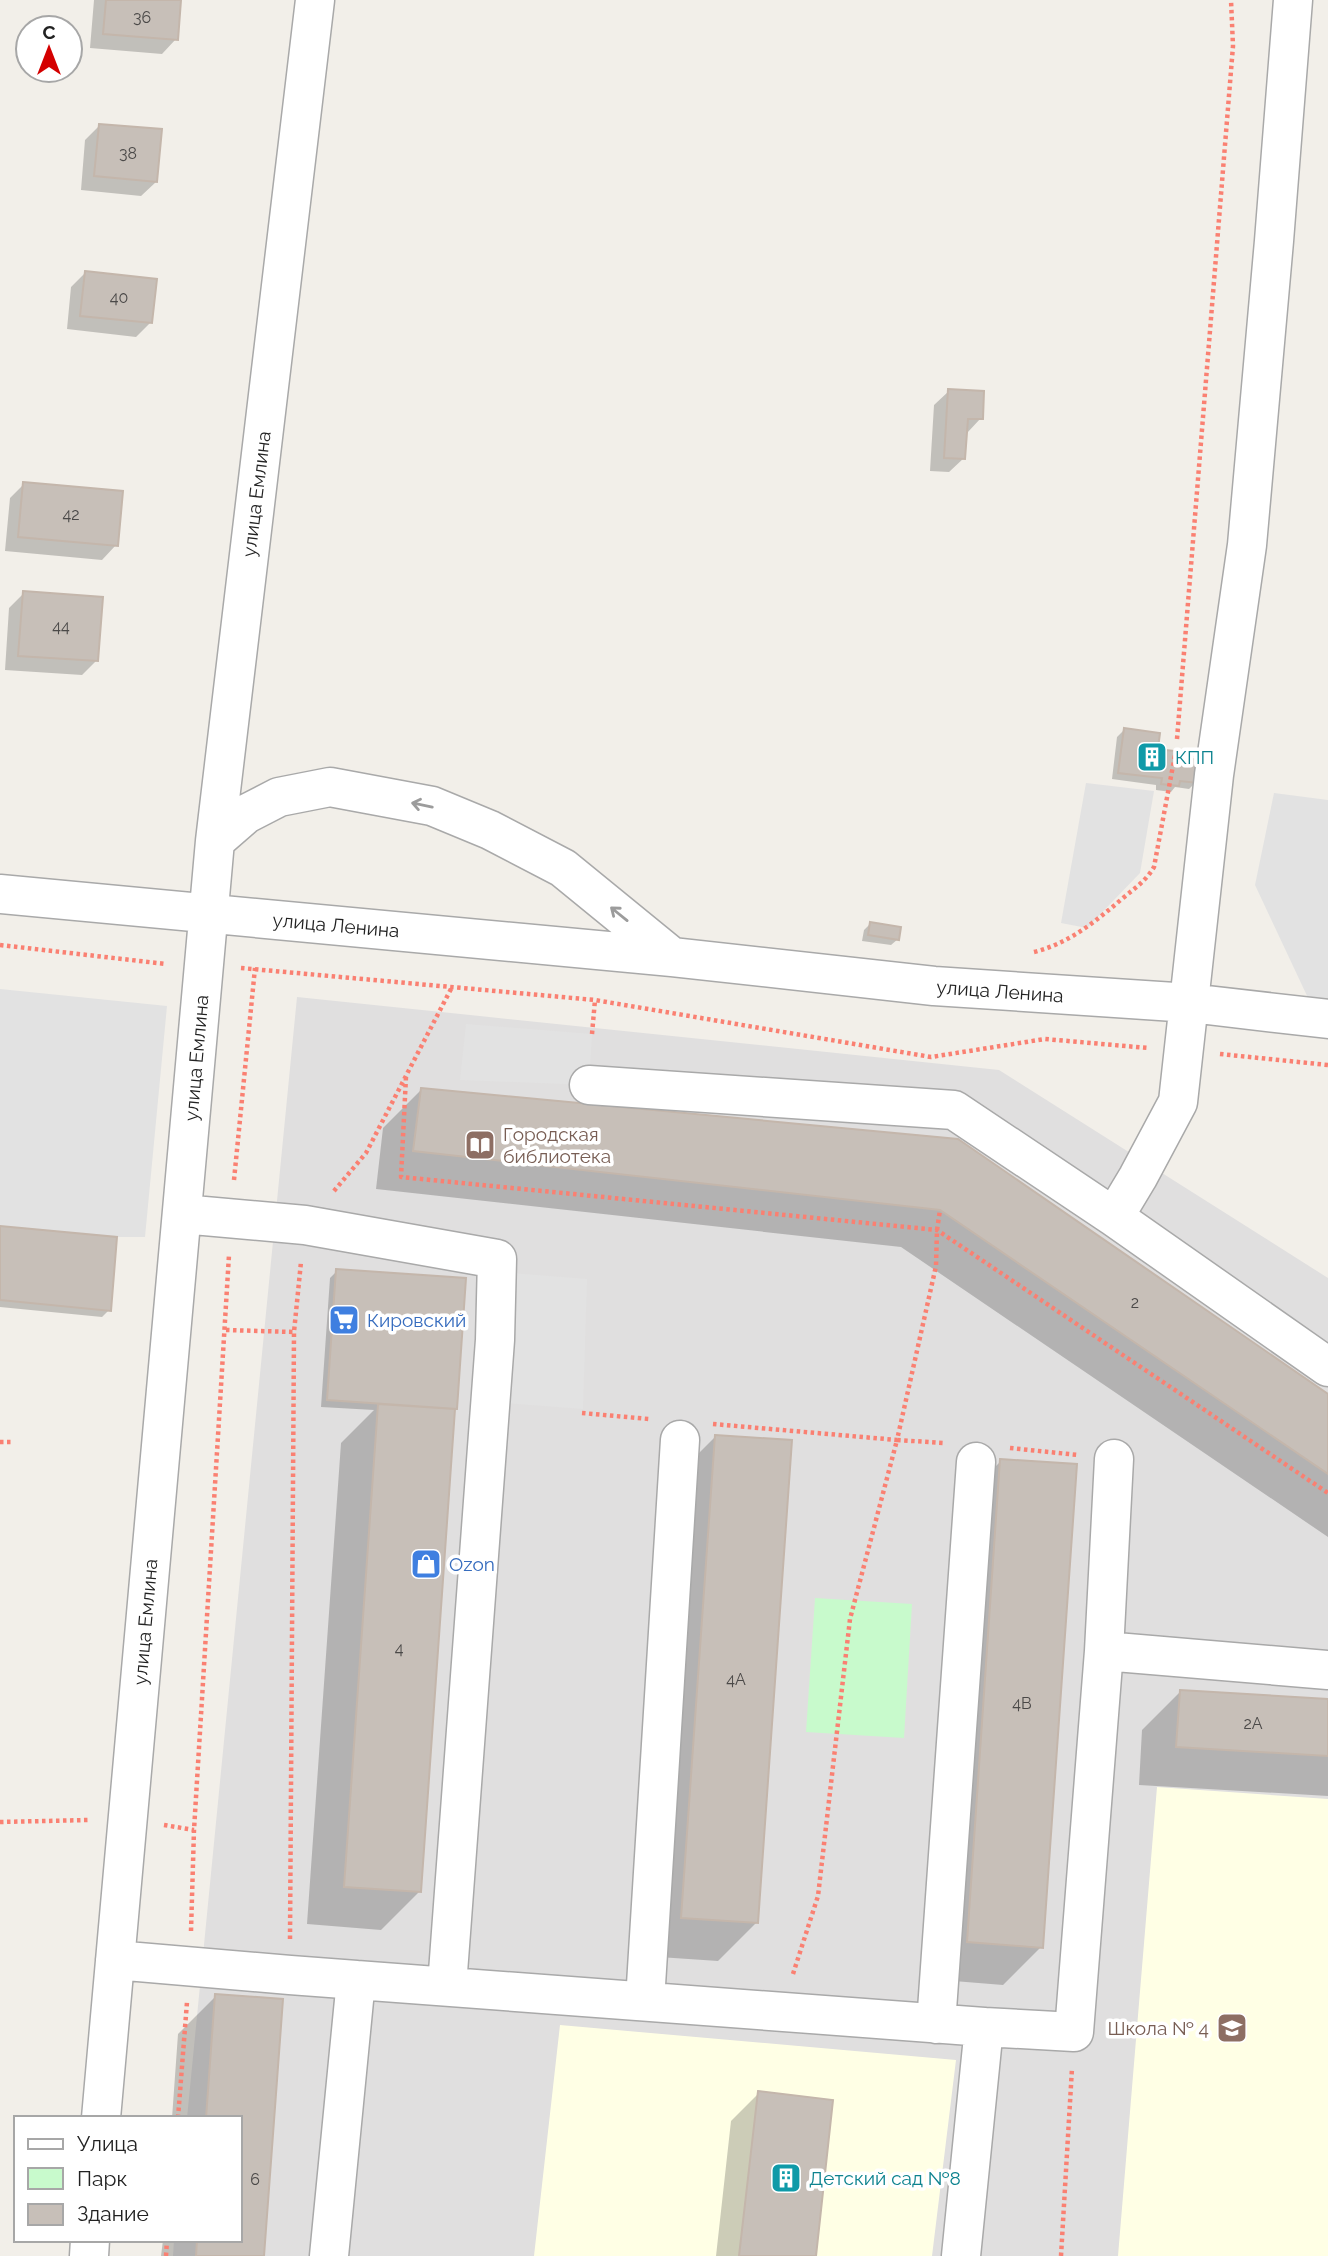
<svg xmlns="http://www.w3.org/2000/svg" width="1328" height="2256" font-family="Raleway,sans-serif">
<rect width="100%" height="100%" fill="#f2efe9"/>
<path fill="#e0dfdf" d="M 297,997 L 999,1070 L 1328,1278 L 1328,2256 L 173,2256 L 174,2240 L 240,2240 L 240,2118 L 187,2118 Z"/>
<path fill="#ffffe5" d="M 1157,1787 L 1328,1799 L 1328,2256 L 1118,2256 Z
M 560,2025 L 956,2060 L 932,2256 L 534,2256 Z"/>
<path fill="#c8facc" d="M 815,1598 L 912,1604 L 904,1738 L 806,1732 Z"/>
<path fill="#e2e2e2" d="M 1086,783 L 1154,791 L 1140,873 L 1087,928 L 1061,923 Z
M 1274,793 L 1328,800 L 1328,1002 L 1309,1000 L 1255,885 Z
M 0,989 L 167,1006 L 145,1237 L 117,1237 L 0,1226 Z
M 466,1024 L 592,1034 L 589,1085 L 460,1080 Z
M 497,1272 L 587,1279 L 583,1409 L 490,1402 Z"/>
<path fill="#0003" d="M 94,0 L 180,0 L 176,39 L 162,54 L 90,48 Z
M 100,125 L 156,182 L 141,196 L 81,190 L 85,140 Z
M 85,273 L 151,322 L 136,337 L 67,329 L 71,287 Z
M 949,391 L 981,418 L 967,433 L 964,458 L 949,472 L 930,471 L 934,405 Z
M 24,484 L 116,545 L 102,560 L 5,551 L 10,498 Z
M 24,593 L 96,661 L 82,675 L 5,670 L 9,608 Z
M 1124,730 L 1155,758 L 1160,758 L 1167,752 L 1181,760 L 1196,782 L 1189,789 L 1175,787 L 1171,792 L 1156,790 L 1156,785 L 1112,779 L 1117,737 Z
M 871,923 L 898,939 L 891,945 L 862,941 L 864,930 Z
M 421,1090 L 957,1141 L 1328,1396 L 1328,1537 L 901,1247 L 376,1189 L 383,1128 Z
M 0,1228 L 109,1310 L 102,1317 L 0,1307 Z
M 337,1271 L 455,1408 L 453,1410 L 419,1892 L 381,1930 L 307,1924 L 341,1443 L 374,1410 L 321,1407 L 330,1278 Z
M 715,1437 L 756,1923 L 718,1961 L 644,1956 L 677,1475 Z
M 1001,1461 L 1041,1947 L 1003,1985 L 929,1979 L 963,1499 Z
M 1180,1692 L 1328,1701 L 1328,1796 L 1139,1785 L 1142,1730 Z
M 216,1996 L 281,2001 L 262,2256 L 161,2256 L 163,2240 L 240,2240 L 240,2118 L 172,2118 L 178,2034 Z
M 759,2093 L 814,2256 L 716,2256 L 731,2121 Z"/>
<path fill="#c7bfb8" stroke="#c4b6ab" stroke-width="2" d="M 106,0 L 181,0 L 178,40 L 103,34 Z
M 99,124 L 162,129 L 157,182 L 94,176 Z
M 85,271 L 157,279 L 152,323 L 80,316 Z
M 948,389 L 984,391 L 983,419 L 968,419 L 965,459 L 944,458 Z
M 23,482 L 123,491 L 118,546 L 18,537 Z
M 23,591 L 103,597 L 98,661 L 18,656 Z
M 1124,728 L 1160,733 L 1157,756 L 1165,757 L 1166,750 L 1184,752 L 1183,758 L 1200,760 L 1198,783 L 1180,781 L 1179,786 L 1161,784 L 1162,778 L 1118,773 Z
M 870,922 L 901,927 L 899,940 L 868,935 Z
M 421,1088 L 958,1139 L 1328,1394 L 1328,1474 L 940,1210 L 413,1151 Z
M 0,1226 L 117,1237 L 111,1311 L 0,1300 Z
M 336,1269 L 466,1278 L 457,1409 L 327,1400 Z
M 378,1404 L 455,1409 L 421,1892 L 344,1887 Z
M 715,1435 L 792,1440 L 758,1923 L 681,1918 Z
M 1000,1459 L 1077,1464 L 1043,1948 L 967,1942 Z
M 1180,1690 L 1328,1699 L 1328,1756 L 1176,1747 Z
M 215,1994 L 283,1999 L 264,2256 L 196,2256 L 197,2240 L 240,2240 L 240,2118 L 206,2118 Z
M 758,2091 L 833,2100 L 816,2256 L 739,2256 Z"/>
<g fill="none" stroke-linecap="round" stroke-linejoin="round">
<g stroke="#a9a9a9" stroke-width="41">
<path id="minor" d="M 1293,0 L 1274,241 L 1247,545 L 1214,775 L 1178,1102 L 1138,1177 L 1114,1217 L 1328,1367
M 215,841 L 246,814 L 279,797 L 330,787 L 432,806 L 490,830 L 563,868 L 672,957
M 0,894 L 672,957 L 934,986 L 1190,1003 L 1328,1019
M 589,1085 L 954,1110 L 1114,1217
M 182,1214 L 305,1225 L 497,1259 L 495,1340 L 447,1986
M 1104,1651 L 1328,1670
M 115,1960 L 290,1975 L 984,2027 L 1074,2032 L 1104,1651 L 1114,1459
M 645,2001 L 680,1440
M 936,2024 L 976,1462
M 101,2118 L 215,841 L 315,0
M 89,2256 L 90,2240
M 329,2256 L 356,1980
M 961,2256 L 984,2027"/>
</g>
<path stroke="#fa8072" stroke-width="4.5" stroke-dasharray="3.5 3.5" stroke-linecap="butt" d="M 1177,739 L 1233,46 L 1231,0
M 0,945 L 166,964
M 1034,952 C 1070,943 1096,921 1123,898 C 1136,887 1145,882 1154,867 L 1175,755
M 241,968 L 595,1000 L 931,1057 L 1045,1039 L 1148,1048
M 592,1034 L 595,1000
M 1220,1054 L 1328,1065
M 406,1077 L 401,1177 L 937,1230 L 1328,1493
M 234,1180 L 255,968
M 334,1191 L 366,1153 L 452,987
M 226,1330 L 294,1332
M 582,1413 L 649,1419
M 713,1424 L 897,1440 L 936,1266 L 937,1230 L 940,1210
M 0,1442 L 11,1442
M 1010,1448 L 1078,1455
M 0,1822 L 89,1820
M 164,1825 L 194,1830
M 191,1931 L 194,1830 L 229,1255
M 290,1939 L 294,1332 L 301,1262
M 793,1974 L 818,1896 L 850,1619 L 897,1440 L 944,1443
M 178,2118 L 187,2002
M 166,2256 L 167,2240
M 1061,2256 L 1072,2068"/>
<use href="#minor" stroke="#fff" stroke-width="38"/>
</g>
<defs><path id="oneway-shaft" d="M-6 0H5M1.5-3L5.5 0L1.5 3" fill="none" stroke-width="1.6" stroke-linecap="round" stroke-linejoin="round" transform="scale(1.75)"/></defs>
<g stroke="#9c9c9c">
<use href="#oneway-shaft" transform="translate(422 805) rotate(-168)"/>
<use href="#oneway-shaft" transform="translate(619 914) rotate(-141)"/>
</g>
<defs>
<g id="building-square" transform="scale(1.575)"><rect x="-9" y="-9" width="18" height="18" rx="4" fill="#0f9aa8" stroke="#fff"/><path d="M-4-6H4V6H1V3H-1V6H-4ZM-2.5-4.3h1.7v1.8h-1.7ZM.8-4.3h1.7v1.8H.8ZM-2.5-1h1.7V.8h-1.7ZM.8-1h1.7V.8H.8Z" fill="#fff"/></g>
<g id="library-square" transform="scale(1.575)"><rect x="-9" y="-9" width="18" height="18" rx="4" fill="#8d6e63" stroke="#fff"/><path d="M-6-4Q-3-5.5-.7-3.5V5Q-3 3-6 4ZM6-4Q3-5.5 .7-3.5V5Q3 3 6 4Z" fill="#fff"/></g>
<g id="supermarket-square" transform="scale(1.575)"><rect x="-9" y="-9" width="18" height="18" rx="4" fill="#3f7fe0" stroke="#fff"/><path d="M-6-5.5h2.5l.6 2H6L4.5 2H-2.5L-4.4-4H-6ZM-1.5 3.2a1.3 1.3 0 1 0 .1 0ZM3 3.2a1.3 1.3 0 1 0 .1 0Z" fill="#fff"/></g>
<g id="shop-square" transform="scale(1.575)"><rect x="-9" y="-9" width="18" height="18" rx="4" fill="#3f7fe0" stroke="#fff"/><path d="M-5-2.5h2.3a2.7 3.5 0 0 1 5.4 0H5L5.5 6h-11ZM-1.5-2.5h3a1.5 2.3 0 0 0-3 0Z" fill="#fff"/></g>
<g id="school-square" transform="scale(1.575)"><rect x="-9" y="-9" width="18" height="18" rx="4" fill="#8d6e63" stroke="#fff"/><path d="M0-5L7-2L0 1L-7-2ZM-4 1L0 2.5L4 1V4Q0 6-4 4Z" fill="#fff"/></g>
</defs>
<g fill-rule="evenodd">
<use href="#building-square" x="1152" y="757"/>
<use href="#library-square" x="480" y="1145"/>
<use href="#supermarket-square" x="344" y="1320"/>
<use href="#shop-square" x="426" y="1564"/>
<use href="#school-square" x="1232" y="2028"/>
<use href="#building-square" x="786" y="2178"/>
</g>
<g text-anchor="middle" stroke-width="7" stroke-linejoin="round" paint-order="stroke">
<g font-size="16" fill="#4b4948">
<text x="142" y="23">36</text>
<text x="128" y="159">38</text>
<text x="119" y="303">40</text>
<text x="71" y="520">42</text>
<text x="61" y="632">44</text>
<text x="1135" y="1308">2</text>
<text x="399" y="1654">4</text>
<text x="736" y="1685">4А</text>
<text x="1022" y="1709">4В</text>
<text x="1253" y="1729">2А</text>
<text x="255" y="2185">6</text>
</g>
<g font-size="19" fill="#222" stroke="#fff">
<text transform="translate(256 494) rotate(-83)" y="7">улица Емлина</text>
<text transform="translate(336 925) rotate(5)" y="7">улица Ленина</text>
<text transform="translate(1000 991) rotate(4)" y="7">улица Ленина</text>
<text transform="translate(196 1058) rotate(-85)" y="7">улица Емлина</text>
<text transform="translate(145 1622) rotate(-85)" y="7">улица Емлина</text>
</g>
<g font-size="19" fill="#0d838f" stroke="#fff" text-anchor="start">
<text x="1175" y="764">КПП</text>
<text x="809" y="2185">Детский сад №8</text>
</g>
<g font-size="19" fill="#785e54" stroke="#fff" text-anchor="start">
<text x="503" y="1141">Городская<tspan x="503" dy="22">библиотека</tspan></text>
<text x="1209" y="2035" text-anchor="end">Школа № 4</text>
</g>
<g font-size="19" fill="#366cbe" stroke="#fff" text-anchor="start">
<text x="367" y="1327">Кировский</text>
<text x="449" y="1571">Ozon</text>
</g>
</g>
<rect x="14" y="2116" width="228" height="126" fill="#ffffff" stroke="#a7a7a7" stroke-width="2"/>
<rect x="28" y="2139" width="35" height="10" fill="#ffffff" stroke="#a7a7a7" stroke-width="2"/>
<text x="77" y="2151" font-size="21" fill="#222222">Улица</text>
<rect x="28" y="2168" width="35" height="21" fill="#c8facc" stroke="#a7a7a7" stroke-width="2"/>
<text x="77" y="2186" font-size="21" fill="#222222">Парк</text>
<rect x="28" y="2204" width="35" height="21" fill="#c7bfb8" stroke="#a7a7a7" stroke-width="2"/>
<text x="77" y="2221" font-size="21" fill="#222222">Здание</text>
<g transform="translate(49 49)"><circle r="33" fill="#ffffff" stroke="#a7a7a7" stroke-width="2"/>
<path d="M0-5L12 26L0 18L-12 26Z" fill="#d40000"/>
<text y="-10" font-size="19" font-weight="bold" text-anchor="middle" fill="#222222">С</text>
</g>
</svg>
